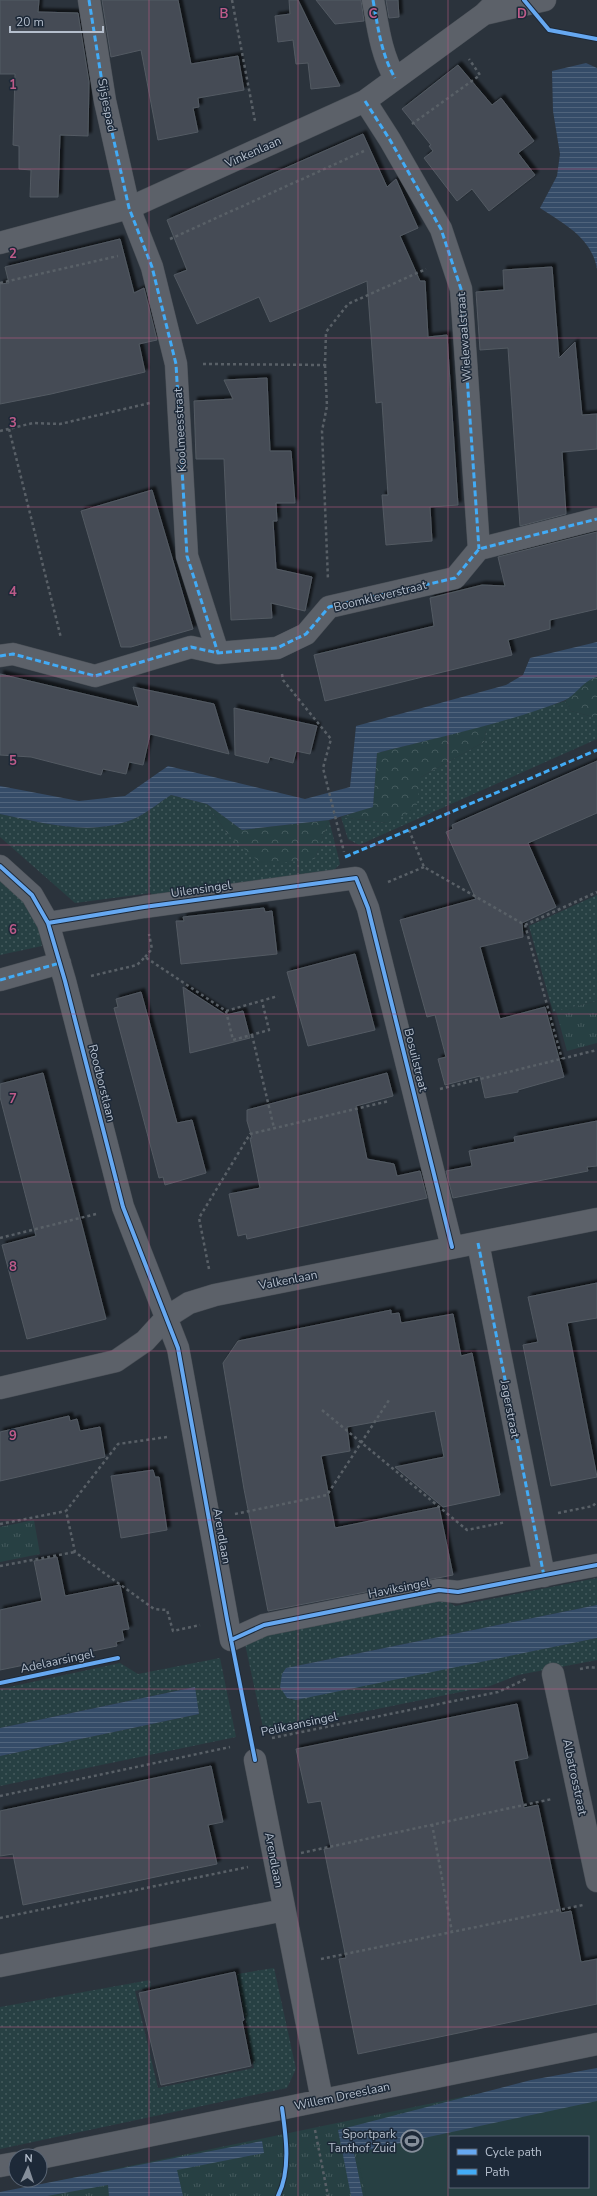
<svg xmlns="http://www.w3.org/2000/svg" width="597" height="2196" font-family="'Nunito Sans',sans-serif">
<defs>
<pattern id="grass-dots" width="8" height="8" patternUnits="userSpaceOnUse"><rect width="8" height="8" fill="#274043"/><path d="M2 2h.1M6 6h.1" fill="none" stroke="#445a5d" stroke-width="1.8" stroke-linecap="round"/></pattern>
<pattern id="forest-crowns" width="20" height="18" patternUnits="userSpaceOnUse"><rect width="20" height="18" fill="#274043"/><path d="M2 6a3 3 0 1 1 6 0M12 15a3 3 0 1 1 6 0" fill="none" stroke="#445a5d"/></pattern>
<pattern id="park-tufts" width="24" height="20" patternUnits="userSpaceOnUse"><rect width="24" height="20" fill="#274043"/><path d="M3 7l-1-3M5 7V3M7 7l1-3M15 17l-1-3M17 17v-4M19 17l1-3" fill="none" stroke="#445a5d"/></pattern>
<pattern id="water-rules" width="6" height="5" patternUnits="userSpaceOnUse"><rect width="6" height="5" fill="#354c68"/><path d="M0 2.5h6" fill="none" stroke="#50647c"/></pattern>
<filter id="shadow"><feDropShadow dx="3.5" dy="-3.5" stdDeviation="1" flood-color="#0009"/></filter>
</defs>
<rect width="100%" height="100%" fill="#2b333c"/>
<path fill="url(#grass-dots)" d="M 565,701 L 571,711 L 597,718 L 597,739 L 359,845 L 348,839 L 341,817 L 387,823 L 421,777 L 484,742 L 487,725 Z
M 171,795 L 207,804 L 229,836 L 315,859 L 329,820 L 340,864 L 330,874 L 152,897 L 151,893 L 75,903 L 0,837 L 0,814 C 44,823 94,838 138,817 C 149,811 160,802 171,795 Z
M 0,873 L 22,891 L 39,928 L 42,946 L 0,955 Z
M 597,895 L 597,1001 L 553,1012 L 529,926 Z
M 597,1578 L 597,1605 L 286,1668 L 291,1700 L 597,1638 L 597,1660 L 518,1675 L 490,1686 L 264,1732 L 245,1644 L 265,1633 L 442,1598 L 455,1606 Z
M 220,1658 L 236,1737 L 0,1786 L 0,1756 L 199,1714 L 194,1687 L 0,1728 L 0,1689 L 120,1663 L 138,1674 Z
M 274,1968 L 296,2069 L 287,2088 L 0,2149 L 0,2007 L 150,1980 L 151,1987 L 135,1991 L 158,2088 L 254,2068 L 237,1974 Z"/>
<path fill="url(#forest-crowns)" d="M 597,677 L 597,718 L 571,711 L 565,701 L 589,679 Z
M 487,725 L 484,742 L 421,777 L 416,810 L 387,823 L 341,817 L 373,806 L 377,753 Z
M 207,804 L 242,830 L 329,820 L 315,859 L 263,865 L 229,836 Z"/>
<path fill="url(#park-tufts)" fill-rule="evenodd" d="M 597,1001 L 597,1043 L 567,1051 L 556,1011 Z
M 34,1520 L 40,1554 L 0,1562 L 0,1527 Z
M 597,2069 L 597,2196 L 0,2196 L 0,2193 ZM 450,2137 L 588,2137 L 588,2187 L 450,2187 Z"/>
<path fill="#274043" fill-rule="evenodd" d="M 597,2092 L 597,2196 L 366,2196 L 355,2145 ZM 450,2137 L 588,2137 L 588,2187 L 450,2187 Z"/>
<path fill="url(#water-rules)" d="M 586,63 L 597,68 L 597,269 C 592,238 564,224 540,208 L 557,176 L 560,154 L 553,111 L 552,71 Z
M 597,642 L 597,677 C 582,681 576,696 563,701 C 503,724 439,737 377,753 L 373,807 L 329,820 L 242,830 L 207,804 L 171,795 C 160,802 149,811 138,817 C 94,838 44,823 0,814 L 0,786 L 79,801 L 125,796 L 168,766 L 305,799 L 350,787 L 356,726 L 506,685 L 523,675 L 530,658 Z
M 597,1605 L 597,1638 L 296,1700 L 287,1698 L 280,1687 L 282,1674 L 286,1668 Z
M 195,1687 L 199,1714 L 0,1756 L 0,1728 Z
M 597,2068 L 597,2101 L 354,2153 L 363,2196 L 351,2196 L 338,2130 L 531,2080 Z
M 262,2141 L 264,2153 L 177,2170 L 183,2196 L 109,2196 L 108,2185 L 47,2196 L 0,2196 L 0,2192 Z"/>
<path fill="#454c54" stroke="#535a63" filter="url(#shadow)" d="M 0,0 L 39,0 L 38,12 L 78,13 L 89,82 L 88,136 L 60,135 L 58,197 L 30,197 L 31,170 L 19,169 L 19,146 L 13,145 L 15,74 L 0,74 Z
M 102,0 L 178,0 L 191,64 L 238,56 L 244,90 L 198,98 L 199,107 L 193,108 L 198,132 L 158,140 L 141,50 L 111,57 Z
M 289,0 L 298,0 L 340,86 L 311,89 L 308,63 L 296,64 L 293,40 L 278,42 L 275,16 L 290,14 Z
M 316,0 L 361,0 L 364,21 L 335,24 Z
M 386,0 L 398,0 L 399,17 L 389,18 Z
M 458,65 L 492,105 L 501,98 L 534,141 L 518,153 L 535,175 L 489,211 L 472,189 L 457,201 L 424,158 L 433,151 L 429,146 L 431,145 L 402,109 Z
M 363,134 L 387,187 L 396,179 L 418,228 L 400,236 L 420,281 L 425,281 L 428,337 L 447,335 L 458,505 L 430,507 L 432,541 L 386,545 L 382,495 L 388,495 L 382,402 L 376,403 L 367,281 L 270,322 L 259,297 L 197,324 L 174,275 L 187,270 L 167,220 Z
M 120,239 L 134,293 L 144,288 L 157,340 L 139,344 L 145,372 L 51,394 L 0,404 L 0,284 L 9,283 L 5,267 Z
M 552,267 L 559,358 L 575,342 L 582,415 L 597,414 L 597,449 L 562,452 L 566,514 L 520,526 L 508,348 L 480,350 L 476,292 L 504,290 L 503,270 Z
M 267,378 L 270,451 L 291,451 L 295,503 L 276,503 L 277,521 L 273,521 L 276,569 L 312,577 L 305,611 L 271,603 L 272,618 L 231,620 L 224,459 L 196,459 L 194,401 L 233,399 L 224,380 Z
M 152,490 L 193,629 L 131,647 L 121,647 L 81,511 Z
M 597,532 L 597,609 L 550,620 L 550,629 L 508,640 L 512,655 L 325,701 L 314,655 L 434,626 L 430,598 L 482,585 L 505,586 L 498,557 Z
M 0,674 L 139,707 L 133,687 L 214,704 L 229,754 L 150,734 L 143,765 L 129,762 L 126,774 L 103,769 L 101,775 L 31,757 L 0,755 Z
M 234,708 L 317,726 L 310,754 L 296,751 L 293,763 L 270,757 L 268,763 L 235,755 Z
M 597,761 L 597,813 L 528,843 L 556,907 L 522,923 L 523,937 L 480,947 L 500,1019 L 545,1007 L 564,1077 L 518,1090 L 518,1092 L 485,1098 L 480,1076 L 445,1085 L 438,1059 L 446,1057 L 435,1015 L 427,1017 L 400,920 L 476,899 L 446,832 L 453,829 L 452,825 Z
M 264,908 L 265,912 L 272,911 L 277,954 L 181,964 L 176,921 L 184,921 L 183,917 Z
M 355,954 L 375,1030 L 308,1046 L 287,972 Z
M 183,987 L 226,1015 L 243,1011 L 250,1038 L 190,1053 Z
M 141,992 L 177,1123 L 192,1120 L 206,1173 L 165,1185 L 163,1177 L 159,1178 L 114,1008 L 118,1007 L 116,999 Z
M 43,1073 L 106,1319 L 27,1339 L 2,1245 L 36,1236 L 0,1097 L 0,1084 Z
M 387,1073 L 393,1096 L 356,1106 L 367,1159 L 394,1164 L 397,1176 L 420,1171 L 427,1198 L 247,1239 L 246,1234 L 238,1236 L 229,1194 L 260,1188 L 250,1138 L 252,1138 L 247,1121 L 247,1110 Z
M 597,1121 L 597,1166 L 587,1167 L 588,1171 L 453,1198 L 446,1171 L 472,1166 L 469,1151 L 515,1142 L 514,1137 Z
M 597,1283 L 597,1318 L 567,1323 L 597,1477 L 551,1486 L 523,1345 L 538,1342 L 528,1297 Z
M 391,1310 L 391,1314 L 399,1313 L 401,1323 L 453,1314 L 461,1356 L 472,1353 L 500,1495 L 443,1507 L 395,1467 L 444,1457 L 435,1411 L 347,1427 L 350,1451 L 321,1456 L 335,1528 L 439,1507 L 453,1575 L 268,1611 L 244,1489 L 223,1363 L 238,1341 Z
M 69,1416 L 70,1421 L 77,1419 L 80,1431 L 100,1427 L 105,1457 L 0,1481 L 0,1432 Z
M 153,1470 L 155,1477 L 159,1477 L 167,1530 L 121,1538 L 111,1476 Z
M 57,1557 L 65,1596 L 120,1585 L 129,1629 L 122,1630 L 124,1640 L 116,1642 L 117,1646 L 0,1670 L 0,1610 L 42,1601 L 34,1561 Z
M 517,1704 L 528,1758 L 514,1761 L 524,1808 L 538,1805 L 561,1913 L 571,1911 L 581,1962 L 597,1959 L 597,2004 L 358,2054 L 339,1959 L 346,1958 L 324,1849 L 331,1848 L 321,1801 L 308,1803 L 296,1749 Z
M 211,1766 L 223,1822 L 208,1825 L 217,1864 L 23,1905 L 13,1854 L 0,1856 L 0,1811 Z
M 235,1972 L 244,2020 L 242,2021 L 251,2066 L 161,2085 L 139,1993 Z"/>
<g fill="none" stroke-linecap="round" stroke-linejoin="round">
<g stroke="#494f56" stroke-width="23">
<path id="minor" d="M 89,0 L 105,101 L 129,208 L 152,267 L 176,364 L 187,556 L 218,653
M 373,0 C 378,27 381,54 395,78
M 484,14 L 545,0
M 365,101 L 390,140 L 441,229 L 461,289 L 479,549
M 0,243 L 129,208 L 365,101 L 484,14 L 498,0
M 0,656 L 13,654 L 95,676 L 191,647 L 218,653 L 277,648 L 306,634 L 329,607 L 455,578 L 479,549 L 597,519
M 0,866 L 32,895 L 48,923 L 65,981 L 123,1207 L 178,1348 L 231,1640 L 264,1625 L 439,1590 L 458,1592 L 597,1565
M 48,923 L 144,907 L 356,878 L 368,908 L 452,1247
M 0,980 L 60,963
M 478,1243 L 544,1576
M 0,1388 L 116,1361 L 145,1341 L 167,1317 L 189,1303 L 215,1295 L 597,1219
M 553,1674 L 597,1881
M 255,1760 L 322,2100
M 0,1966 L 284,1910
M 40,2158 L 597,2044
M 0,2166 L 16,2163"/>
</g>
<path stroke="#596067" stroke-width="2.5" stroke-dasharray="3 3" stroke-linecap="butt" d="M 232,0 L 255,121
M 412,124 L 480,75 L 469,59
M 170,239 L 364,151
M 0,283 L 118,256
M 203,364 L 325,365 L 326,332 L 348,304 L 426,269
M 325,365 L 327,406 L 322,431 L 328,580
M 9,429 L 61,638
M 0,431 L 33,423 L 60,424 L 150,403
M 282,674 L 283,680 L 331,739 L 323,768 L 344,852
M 409,830 L 424,867 L 525,925 L 562,1059
M 388,882 L 424,867
M 525,925 L 597,892
M 145,957 L 152,949 L 149,934
M 91,976 L 137,965 L 145,957 L 226,1011 L 278,996
M 226,1011 L 233,1040 L 269,1030 L 262,1001
M 252,1035 L 274,1128
M 440,1089 L 597,1050
M 0,1238 L 96,1214
M 209,1269 L 199,1218 L 250,1134 L 389,1101
M 322,1410 L 467,1530 L 506,1522
M 167,1437 L 118,1444 L 66,1511 L 75,1552 L 154,1609 L 167,1610 L 173,1631 L 200,1625
M 558,1513 L 593,1506 L 597,1501
M 235,1514 L 327,1495 L 389,1400
M 0,1524 L 66,1511
M 0,1566 L 75,1552
M 580,1669 L 590,1667 L 597,1668
M 272,1738 L 498,1692 L 526,1679
M 0,1796 L 230,1747
M 432,1824 L 452,1932
M 301,1853 L 552,1799
M 0,1918 L 248,1867
M 321,1959 L 583,1905
M 315,2130 L 328,2196"/>
<use href="#minor" stroke="#5c6169" stroke-width="22"/>
<path stroke="#42abf6" stroke-width="3" stroke-dasharray="6 3" stroke-linecap="butt" d="M 89,0 L 105,101 L 129,208 L 152,267 L 176,364 L 187,556 L 218,653
M 373,0 C 378,27 381,54 395,78
M 365,101 L 390,140 L 441,229 L 461,289 L 479,549
M 0,656 L 13,654 L 95,676 L 191,647 L 218,653 L 277,648 L 306,634 L 329,607 L 455,578 L 479,549 L 597,519
M 345,857 L 597,750
M 0,980 L 60,963
M 478,1243 L 544,1576"/>
<g stroke="#1d2938" stroke-width="6">
<path id="cycleway" d="M 524,0 L 549,30 L 597,39
M 0,866 L 32,895 L 48,923 L 65,981 L 123,1207 L 178,1348 L 227,1619 L 255,1760
M 48,923 L 144,907 L 356,878 L 368,908 L 452,1247
M 231,1640 L 264,1625 L 439,1590 L 458,1592 L 597,1565
M 0,1683 L 118,1658
M 278,2196 C 291,2170 286,2136 282,2108"/>
</g>
<use href="#cycleway" stroke="#66a8f1" stroke-width="4"/>
</g>
<path fill="none" stroke="#bd5b89" stroke-width="1" stroke-opacity="0.55" d="M 149,0 L 149,2196M 298,0 L 298,2196M 448,0 L 448,2196M 0,169 L 597,169M 0,338 L 597,338M 0,507 L 597,507M 0,676 L 597,676M 0,845 L 597,845M 0,1014 L 597,1014M 0,1182 L 597,1182M 0,1351 L 597,1351M 0,1520 L 597,1520M 0,1689 L 597,1689M 0,1858 L 597,1858M 0,2027 L 597,2027"/>
<defs>
<g id="stadium-ring" transform="scale(1.15)"><circle r="9.5" fill="#1d2938" stroke="#858e9a" stroke-width="1.5"/><path d="M0-5a6.5 5 0 1 0 0 10a6.5 5 0 1 0 0-10ZM-3.5-1.8h7v3.6h-7Z" fill="#858e9a"/></g>
</defs>
<g fill-rule="evenodd">
<use href="#stadium-ring" x="412" y="2141"/>
</g>
<g text-anchor="middle" stroke-width="3" stroke-linejoin="round" paint-order="stroke">
<g font-size="12" fill="#b5bfcd" stroke="#1d2938">
<text transform="translate(107 105) rotate(79)" y="4">Sijsjespad</text>
<text transform="translate(253 152) rotate(-24)" y="4">Vinkenlaan</text>
<text transform="translate(464 337) rotate(-94)" y="4">Wielewaalstraat</text>
<text transform="translate(180 430) rotate(-93)" y="4">Koolmeesstraat</text>
<text transform="translate(380 596) rotate(-14)" y="4">Boomkleverstraat</text>
<text transform="translate(201 889) rotate(-8)" y="4">Uilensingel</text>
<text transform="translate(416 1060) rotate(76)" y="4">Bosuilstraat</text>
<text transform="translate(102 1083) rotate(76)" y="4">Roodborstlaan</text>
<text transform="translate(288 1280) rotate(-11)" y="4">Valkenlaan</text>
<text transform="translate(510 1409) rotate(79)" y="4">Jagerstraat</text>
<text transform="translate(222 1536) rotate(80)" y="4">Arendlaan</text>
<text transform="translate(399 1588) rotate(-11)" y="4">Haviksingel</text>
<text transform="translate(57 1661) rotate(-12)" y="4">Adelaarsingel</text>
<text transform="translate(299 1724) rotate(-12)" y="4">Pelikaansingel</text>
<text transform="translate(575 1777) rotate(78)" y="4">Albatrosstraat</text>
<text transform="translate(274 1860) rotate(79)" y="4">Arendlaan</text>
<text transform="translate(342 2096) rotate(-12)" y="4">Willem Dreeslaan</text>
</g>
<g font-size="12" fill="#b5bfcd" stroke="#1d2938" text-anchor="end">
<text x="396" y="2138">Sportpark<tspan x="396" dy="14">Tanthof Zuid</tspan></text>
</g>
</g>
<g font-size="13" text-anchor="middle" font-weight="bold" fill="#bd5b89" stroke="#1d2938" stroke-width="3" stroke-linejoin="round" paint-order="stroke">
<text x="224" y="18">B</text>
<text x="373" y="18">C</text>
<text x="522" y="18">D</text>
<text x="13" y="89">1</text>
<text x="13" y="258">2</text>
<text x="13" y="427">3</text>
<text x="13" y="596">4</text>
<text x="13" y="765">5</text>
<text x="13" y="934">6</text>
<text x="13" y="1103">7</text>
<text x="13" y="1271">8</text>
<text x="13" y="1440">9</text>
</g>
<rect x="449" y="2136" width="140" height="52" fill="#1d2938" stroke="#5a6574"/>
<rect x="457" y="2149" width="20" height="6" fill="#66a8f1" stroke="#5a6574"/>
<text x="485" y="2156" font-size="12" fill="#b5bfcd">Cycle path</text>
<rect x="457" y="2169" width="20" height="6" fill="#42abf6" stroke="#5a6574"/>
<text x="485" y="2176" font-size="12" fill="#b5bfcd">Path</text>
<g transform="translate(28 2168) rotate(3)"><circle r="19" fill="#1d2938" stroke="#5a6574"/>
<path d="M0-3L7 15L0 10L-7 15Z" fill="#858e9a"/>
<text y="-6" font-size="11" font-weight="bold" text-anchor="middle" fill="#b5bfcd">N</text>
</g>
<path d="M10 26v6h93v-6" fill="none" stroke="#b5bfcd" stroke-width="2"/>
<text x="16" y="26" font-size="12" fill="#b5bfcd" stroke="#1d2938" stroke-width="3" paint-order="stroke">20 m</text>
</svg>
